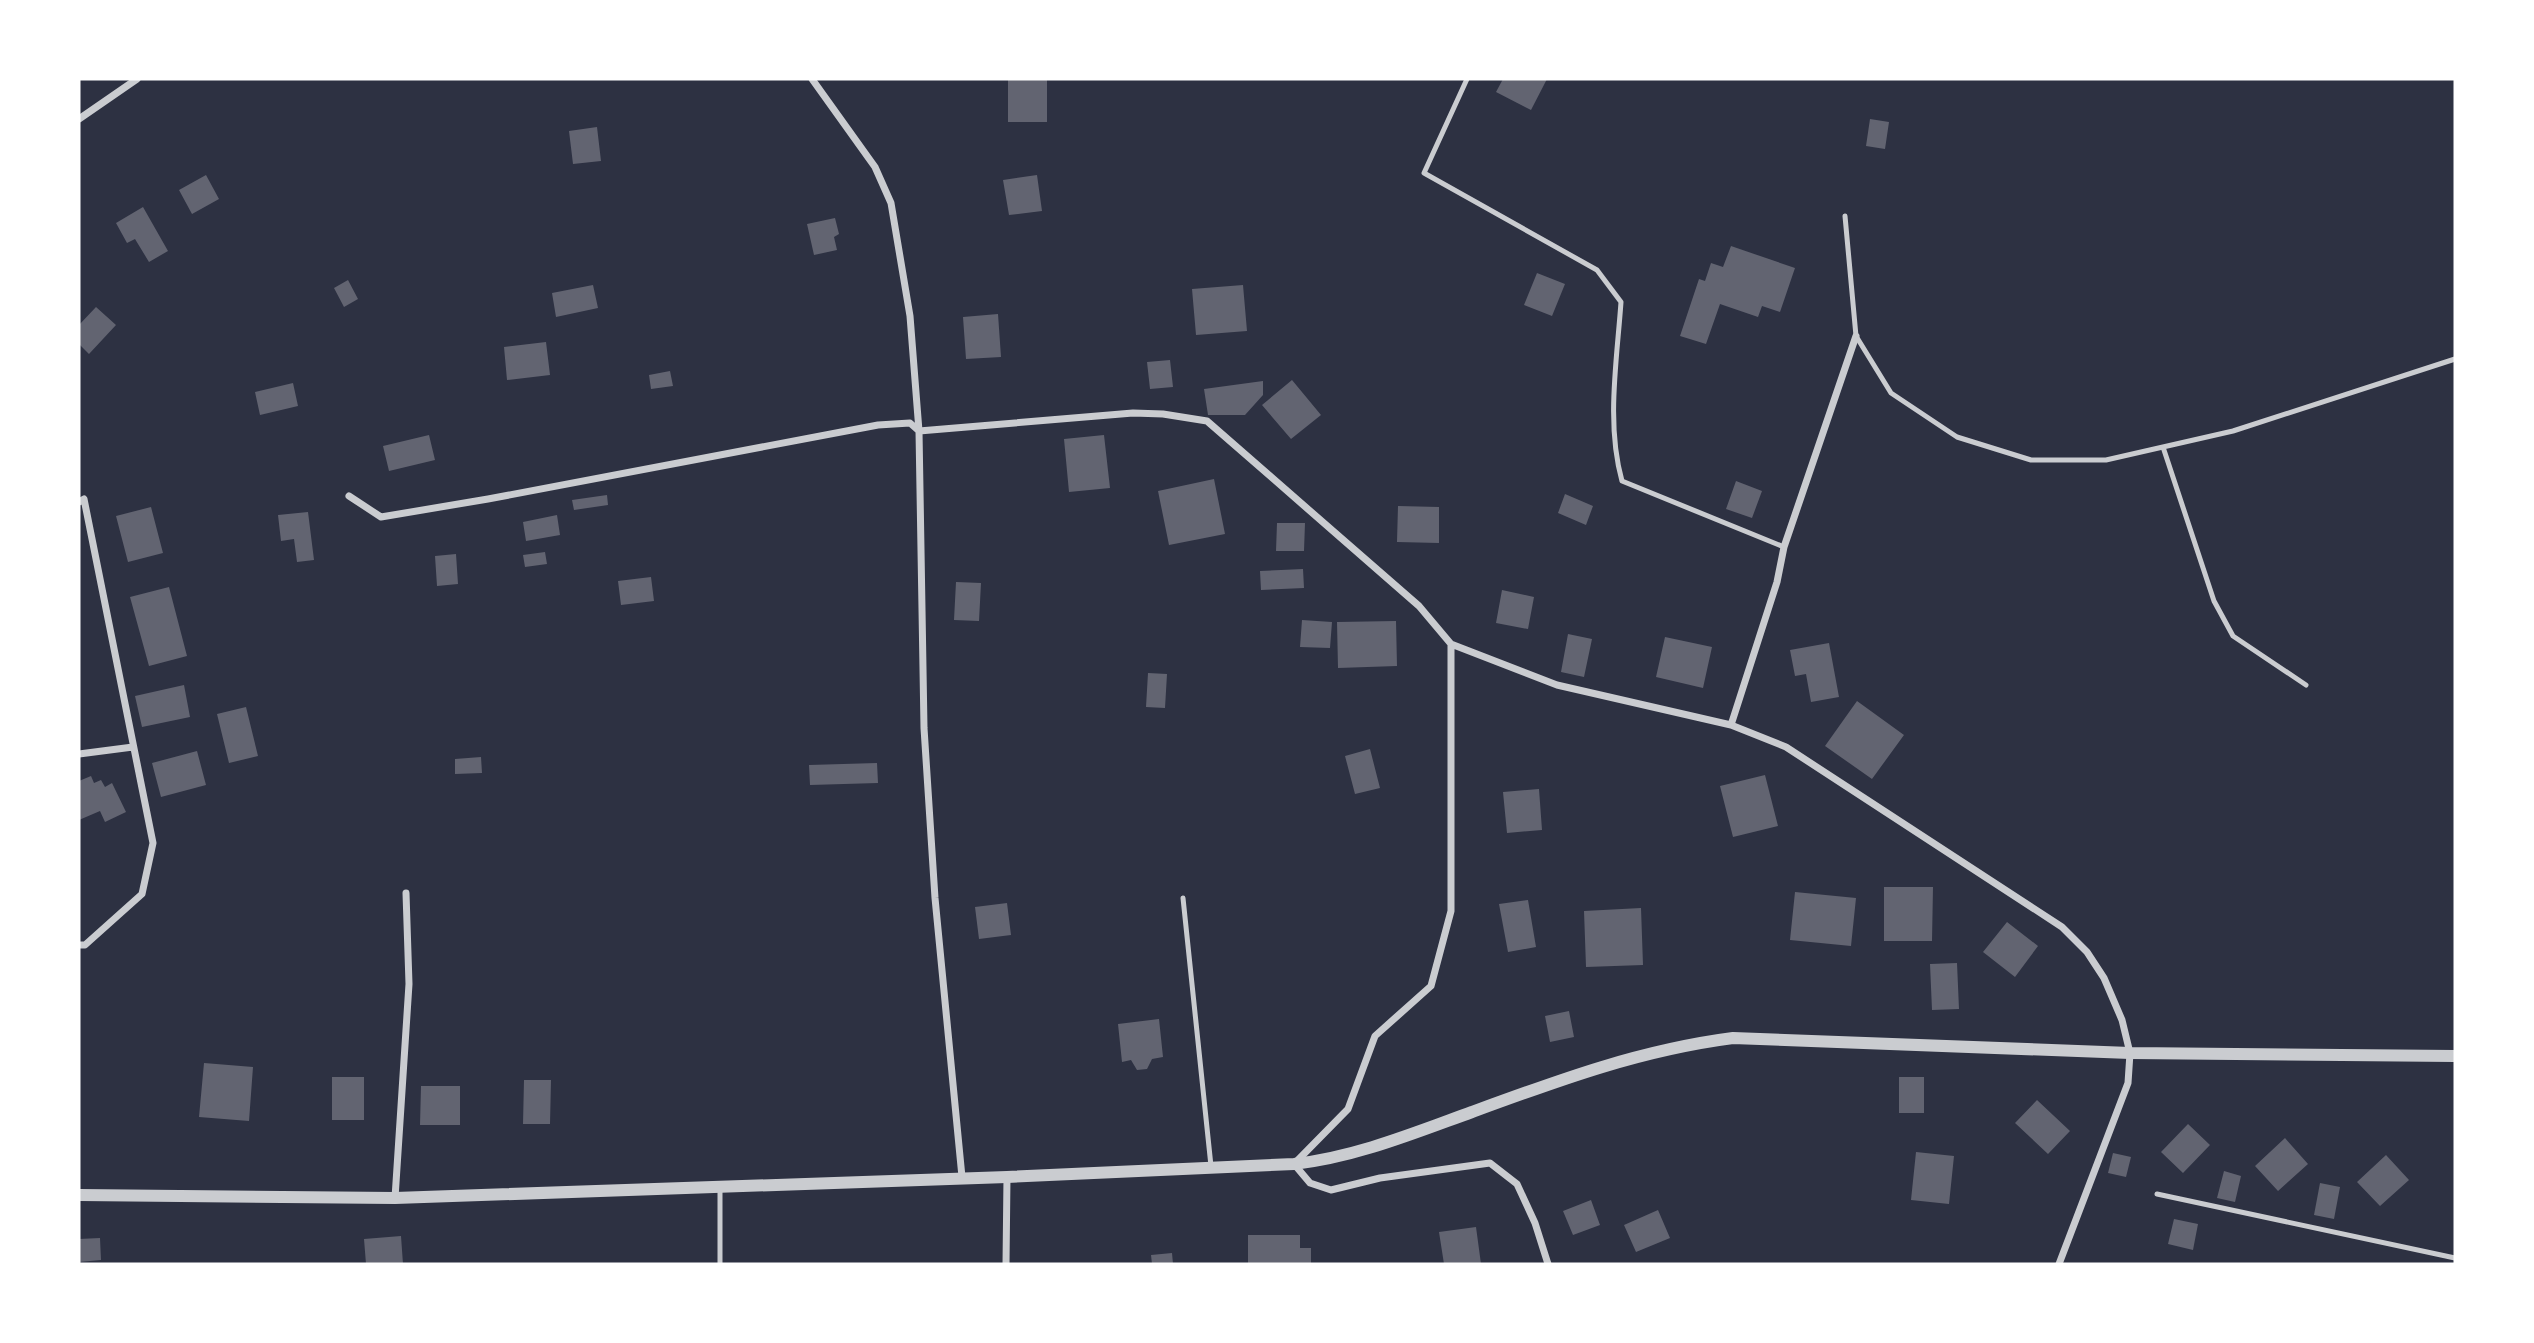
<svg xmlns="http://www.w3.org/2000/svg" width="2534" height="1343" font-family="Arial,sans-serif">
<rect width="100%" height="100%" fill="#2d3142"/>
<path fill="#626471" d="M 1008,79 L 1047,79 L 1047,122 L 1008,122 Z
M 1503,79 L 1547,79 L 1531,110 L 1496,92 Z
M 1870,119 L 1889,122 L 1885,149 L 1866,146 Z
M 597,127 L 601,161 L 573,164 L 569,131 Z
M 206,175 L 219,199 L 192,214 L 179,190 Z
M 1037,175 L 1042,211 L 1009,215 L 1003,180 Z
M 143,207 L 168,251 L 149,262 L 135,239 L 127,243 L 116,223 Z
M 835,218 L 839,234 L 834,237 L 837,250 L 814,255 L 807,224 Z
M 1731,246 L 1795,268 L 1780,312 L 1762,306 L 1758,317 L 1720,304 L 1706,344 L 1680,336 L 1699,279 L 1705,281 L 1711,263 L 1723,267 Z
M 1537,273 L 1565,284 L 1552,316 L 1524,305 Z
M 348,280 L 358,299 L 344,307 L 334,288 Z
M 593,285 L 598,308 L 556,317 L 552,293 Z
M 1243,285 L 1247,331 L 1196,335 L 1192,289 Z
M 96,307 L 116,325 L 89,354 L 79,344 L 79,325 Z
M 998,314 L 1001,357 L 966,359 L 963,317 Z
M 546,342 L 550,375 L 507,380 L 504,347 Z
M 1170,360 L 1173,387 L 1150,389 L 1147,362 Z
M 670,371 L 673,386 L 651,389 L 649,375 Z
M 1292,380 L 1321,415 L 1291,439 L 1262,405 Z
M 1263,381 L 1263,395 L 1245,415 L 1208,415 L 1204,389 Z
M 293,383 L 298,406 L 260,415 L 255,392 Z
M 429,435 L 435,460 L 389,471 L 383,446 Z
M 1104,435 L 1110,488 L 1069,492 L 1064,439 Z
M 1214,479 L 1225,534 L 1169,545 L 1158,491 Z
M 1736,481 L 1762,491 L 1752,518 L 1726,509 Z
M 1565,494 L 1593,506 L 1586,525 L 1558,513 Z
M 607,495 L 608,505 L 574,510 L 572,500 Z
M 1398,506 L 1439,507 L 1439,543 L 1397,542 Z
M 151,507 L 163,553 L 128,562 L 116,516 Z
M 308,512 L 314,560 L 297,562 L 294,539 L 281,541 L 278,515 Z
M 557,515 L 560,535 L 526,541 L 523,522 Z
M 1277,523 L 1305,523 L 1304,551 L 1276,551 Z
M 545,552 L 547,564 L 525,567 L 523,555 Z
M 456,554 L 458,584 L 437,586 L 435,556 Z
M 1303,569 L 1304,588 L 1261,590 L 1260,571 Z
M 651,577 L 654,601 L 621,605 L 618,581 Z
M 956,582 L 981,583 L 979,621 L 954,620 Z
M 169,587 L 187,656 L 149,666 L 130,597 Z
M 1502,590 L 1534,597 L 1528,629 L 1496,623 Z
M 1302,620 L 1332,622 L 1330,648 L 1300,647 Z
M 1396,621 L 1397,666 L 1338,668 L 1337,622 Z
M 1568,634 L 1592,639 L 1584,677 L 1561,672 Z
M 1665,637 L 1712,647 L 1703,688 L 1656,677 Z
M 1829,643 L 1839,697 L 1811,702 L 1806,674 L 1795,676 L 1790,650 Z
M 1148,673 L 1167,674 L 1165,708 L 1146,707 Z
M 184,685 L 190,717 L 142,727 L 135,696 Z
M 1857,701 L 1904,735 L 1872,779 L 1825,746 Z
M 246,707 L 258,756 L 229,763 L 217,714 Z
M 1370,749 L 1380,788 L 1355,794 L 1345,756 Z
M 197,751 L 206,785 L 161,797 L 152,763 Z
M 481,757 L 482,773 L 455,774 L 455,759 Z
M 877,763 L 878,783 L 810,785 L 809,765 Z
M 1765,775 L 1778,826 L 1733,837 L 1720,786 Z
M 91,776 L 94,783 L 101,780 L 105,787 L 112,783 L 126,812 L 105,822 L 100,811 L 79,820 L 79,781 Z
M 1539,789 L 1542,830 L 1507,833 L 1503,792 Z
M 1884,887 L 1933,887 L 1932,941 L 1884,941 Z
M 1795,892 L 1856,898 L 1851,946 L 1790,940 Z
M 1528,900 L 1536,947 L 1508,952 L 1499,904 Z
M 1007,903 L 1011,935 L 979,939 L 975,907 Z
M 1641,908 L 1643,965 L 1586,967 L 1584,911 Z
M 2007,922 L 2038,946 L 2015,977 L 1983,952 Z
M 1957,963 L 1959,1009 L 1932,1010 L 1930,964 Z
M 1569,1011 L 1574,1037 L 1550,1042 L 1545,1016 Z
M 1159,1019 L 1163,1057 L 1152,1059 L 1147,1069 L 1137,1070 L 1131,1060 L 1122,1062 L 1118,1024 Z
M 204,1063 L 253,1067 L 249,1121 L 199,1117 Z
M 332,1077 L 364,1077 L 364,1120 L 332,1120 Z
M 1899,1077 L 1924,1077 L 1924,1113 L 1899,1113 Z
M 524,1080 L 551,1080 L 550,1124 L 523,1124 Z
M 421,1086 L 460,1086 L 460,1125 L 420,1125 Z
M 2037,1100 L 2070,1131 L 2048,1154 L 2015,1123 Z
M 2188,1124 L 2210,1145 L 2183,1173 L 2161,1152 Z
M 2285,1138 L 2308,1164 L 2278,1191 L 2255,1166 Z
M 1916,1152 L 1954,1156 L 1949,1204 L 1911,1200 Z
M 2113,1153 L 2131,1157 L 2126,1177 L 2108,1173 Z
M 2386,1155 L 2409,1180 L 2380,1206 L 2357,1182 Z
M 2224,1171 L 2241,1176 L 2235,1202 L 2217,1198 Z
M 2320,1183 L 2340,1187 L 2334,1219 L 2314,1215 Z
M 1591,1200 L 1600,1225 L 1573,1235 L 1563,1211 Z
M 1658,1210 L 1670,1238 L 1636,1252 L 1624,1225 Z
M 2174,1219 L 2198,1224 L 2193,1250 L 2168,1244 Z
M 1476,1227 L 1481,1264 L 1444,1264 L 1439,1232 Z
M 1248,1235 L 1300,1235 L 1300,1248 L 1311,1248 L 1311,1264 L 1248,1264 Z
M 401,1236 L 403,1264 L 366,1264 L 364,1239 Z
M 100,1238 L 101,1260 L 79,1262 L 79,1239 Z
M 1172,1253 L 1173,1264 L 1152,1264 L 1151,1255 Z"/>
<g fill="none" stroke-linecap="round" stroke-linejoin="round">
<path stroke="#caccd0" stroke-width="5" d="M 1467,79 L 1424,173 L 1597,270 L 1621,302 C 1617,360 1606,424 1622,481 L 1784,547
M 1845,216 L 1856,336 L 1891,393 L 1957,437 L 2031,460 L 2106,460 L 2233,431 L 2455,359
M 2163,447 L 2214,601 L 2233,636 L 2306,685
M 1183,898 L 1211,1166
M 720,1187 L 720,1264
M 2157,1194 L 2455,1258"/>
<path stroke="#caccd0" stroke-width="7" d="M 812,79 L 875,167 L 891,203 L 910,316 L 919,431 L 924,728 L 935,898 L 962,1177
M 79,119 L 137,79
M 349,496 L 381,517 L 488,499 L 878,425 L 910,423 L 919,431 L 1133,413 L 1163,414 L 1207,421 L 1419,606 L 1451,644 L 1557,685 L 1731,725 L 1786,747 L 2062,927 L 2087,952 L 2104,978 L 2122,1020 L 2130,1053 L 2128,1083 L 2059,1264
M 79,502 L 84,499 L 153,843 L 142,894 L 85,945 L 79,945
M 1451,644 L 1451,911 L 1431,986 L 1375,1036 L 1348,1109 L 1294,1164 L 1310,1183 L 1331,1190 L 1380,1178 L 1490,1163 L 1517,1184 L 1535,1223 L 1548,1264
M 1731,725 L 1777,582 L 1784,547 L 1856,336
M 79,754 L 133,747
M 395,1198 L 409,984 L 406,893
M 1006,1264 L 1007,1177"/>
<path stroke="#caccd0" stroke-width="12" d="M 79,1195 L 395,1198 L 1007,1177 L 1294,1164 C 1356,1157 1414,1133 1472,1112 C 1559,1080 1640,1050 1733,1038 L 2130,1053 L 2455,1056"/>
</g>
<rect width="2534" height="1343" fill="none" stroke="#ffffff" stroke-width="161"/>
</svg>
